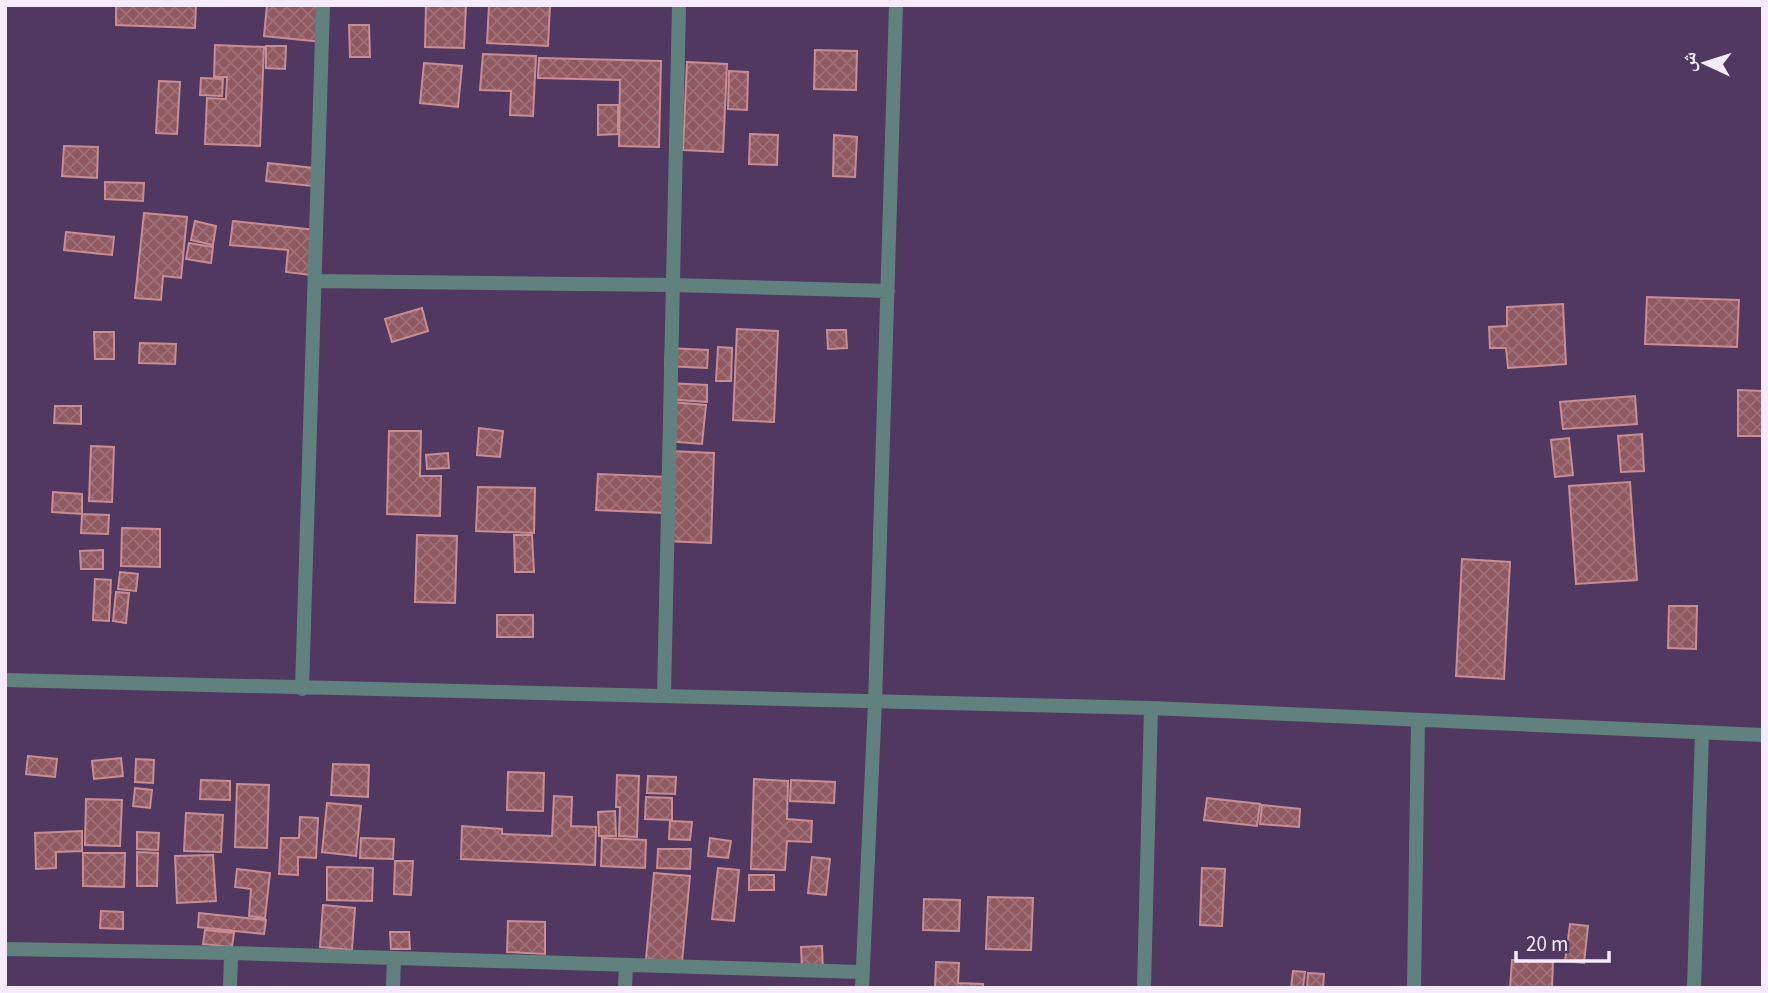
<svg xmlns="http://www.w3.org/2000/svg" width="1768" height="993" font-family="'Source Sans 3','Noto Naskh Arabic',sans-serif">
<defs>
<pattern id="building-cross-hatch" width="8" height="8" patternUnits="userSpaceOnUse" patternTransform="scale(1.75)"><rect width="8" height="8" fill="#905960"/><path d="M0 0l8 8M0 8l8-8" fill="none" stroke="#a07178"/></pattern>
</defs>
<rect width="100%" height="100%" fill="#503860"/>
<path fill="url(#building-cross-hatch)" stroke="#c88d93" stroke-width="2" d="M 116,5 L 196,5 L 195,28 L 116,25 Z
M 267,5 L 326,5 L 322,42 L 264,36 Z
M 426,5 L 466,5 L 464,48 L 425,47 Z
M 489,5 L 550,5 L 548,46 L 487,43 Z
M 349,25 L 369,25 L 370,57 L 350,57 Z
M 215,45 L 264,47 L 260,146 L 205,144 L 207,98 L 226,99 L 227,77 L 214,77 Z
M 266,46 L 286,46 L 285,69 L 266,68 Z
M 815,50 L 857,51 L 856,90 L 814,89 Z
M 483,54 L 536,56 L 533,116 L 510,115 L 511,91 L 480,90 Z
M 539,58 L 661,61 L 659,147 L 619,146 L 620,80 L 538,78 Z
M 687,62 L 727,64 L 723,152 L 683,150 Z
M 424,63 L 462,66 L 458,107 L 420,103 Z
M 729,71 L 748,72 L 747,110 L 728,109 Z
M 201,78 L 223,79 L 222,96 L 200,95 Z
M 159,81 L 180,82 L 177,134 L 156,133 Z
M 598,105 L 618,105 L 618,134 L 598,135 Z
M 750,134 L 778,135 L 777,165 L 749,164 Z
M 834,135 L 857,137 L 855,177 L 833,176 Z
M 64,146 L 98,147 L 97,178 L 62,176 Z
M 268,163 L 314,168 L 312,186 L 266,181 Z
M 105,182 L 144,183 L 143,201 L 105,199 Z
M 144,213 L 187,217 L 181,278 L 163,276 L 161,300 L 135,298 Z
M 195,221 L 216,226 L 213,245 L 191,240 Z
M 233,221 L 315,230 L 310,275 L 286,272 L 288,250 L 230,245 Z
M 66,232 L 114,237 L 112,255 L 64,250 Z
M 189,243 L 213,247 L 211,263 L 186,259 Z
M 1647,297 L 1739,300 L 1737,347 L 1645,344 Z
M 1563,304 L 1566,364 L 1508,368 L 1506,348 L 1490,348 L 1489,327 L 1507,326 L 1507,307 Z
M 422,308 L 428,331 L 392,342 L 385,319 Z
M 737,329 L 778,331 L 774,422 L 733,420 Z
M 827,330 L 846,330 L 847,348 L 828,349 Z
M 94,332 L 114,332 L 114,359 L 95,359 Z
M 140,343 L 176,344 L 175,364 L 139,363 Z
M 718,347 L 732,348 L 731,381 L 716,381 Z
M 666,348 L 708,350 L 707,368 L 665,366 Z
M 667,383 L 707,385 L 707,402 L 666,399 Z
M 1738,390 L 1763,391 L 1763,436 L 1738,436 Z
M 1635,396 L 1637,424 L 1563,429 L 1560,402 Z
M 671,402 L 706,405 L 702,444 L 667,441 Z
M 55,406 L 81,406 L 81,424 L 54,423 Z
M 479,428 L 503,431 L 500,457 L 477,455 Z
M 389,431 L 421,431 L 420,476 L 441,476 L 440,516 L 387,514 Z
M 1642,434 L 1644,471 L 1621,472 L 1618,436 Z
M 1569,438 L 1573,475 L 1555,477 L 1551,440 Z
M 91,446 L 114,447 L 112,502 L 89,501 Z
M 670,451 L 714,453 L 711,543 L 664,541 L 665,513 L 596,510 L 598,474 L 670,477 Z
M 448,453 L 449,468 L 427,469 L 426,455 Z
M 1630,482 L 1637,580 L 1576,584 L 1569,486 Z
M 478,487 L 535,488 L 534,533 L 476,531 Z
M 53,492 L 82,494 L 82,514 L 52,512 Z
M 82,514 L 109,515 L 108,534 L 81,533 Z
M 122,528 L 160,529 L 160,567 L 121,566 Z
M 417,535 L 457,536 L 455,603 L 415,602 Z
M 514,535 L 532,535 L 534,572 L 515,572 Z
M 103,550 L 103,569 L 81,569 L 80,551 Z
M 1462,559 L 1510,562 L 1504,679 L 1456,676 Z
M 120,572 L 138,574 L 136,591 L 118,589 Z
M 95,579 L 111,580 L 109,621 L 93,620 Z
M 116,592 L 129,593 L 126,623 L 113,621 Z
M 1669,606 L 1697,606 L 1696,649 L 1668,648 Z
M 497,615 L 533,615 L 533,637 L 497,637 Z
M 28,756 L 57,759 L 55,777 L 26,774 Z
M 121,758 L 123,776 L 94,779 L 92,761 Z
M 136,759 L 154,760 L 153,783 L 135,782 Z
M 333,764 L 369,765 L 368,797 L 331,795 Z
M 508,772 L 544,773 L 543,811 L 507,810 Z
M 617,775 L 639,776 L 637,837 L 619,836 L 620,807 L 616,807 Z
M 648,776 L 676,777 L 675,794 L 647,793 Z
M 754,779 L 788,781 L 787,819 L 812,821 L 811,842 L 787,841 L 785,870 L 751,869 Z
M 201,780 L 230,781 L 230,800 L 200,799 Z
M 791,780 L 835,782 L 834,803 L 790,801 Z
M 237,784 L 269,785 L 267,848 L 235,847 Z
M 135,788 L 152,790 L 150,808 L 133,806 Z
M 554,796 L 572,797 L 571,826 L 596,827 L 595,865 L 461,859 L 462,826 L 502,829 L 502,834 L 552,836 Z
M 646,797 L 672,798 L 672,820 L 645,819 Z
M 1207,798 L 1260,804 L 1257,826 L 1204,820 Z
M 86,799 L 122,800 L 120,846 L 85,845 Z
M 327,803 L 361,806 L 356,856 L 322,852 Z
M 1262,805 L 1300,809 L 1299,827 L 1260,824 Z
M 615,811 L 616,836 L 599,836 L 598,812 Z
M 186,813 L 223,815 L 221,852 L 184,851 Z
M 300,817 L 318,818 L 316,858 L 298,857 L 298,875 L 279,874 L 281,838 L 299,838 Z
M 670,821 L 692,822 L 690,840 L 669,839 Z
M 82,831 L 82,851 L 56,852 L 56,868 L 36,869 L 35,833 Z
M 137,832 L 159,833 L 158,850 L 137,849 Z
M 361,838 L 394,839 L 393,859 L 360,858 Z
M 602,838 L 646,840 L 645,868 L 601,866 Z
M 710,838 L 731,841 L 728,858 L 708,856 Z
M 658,849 L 691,849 L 690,869 L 657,868 Z
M 137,852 L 158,853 L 157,886 L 137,886 Z
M 83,853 L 125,853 L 124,887 L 83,886 Z
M 213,855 L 216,901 L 177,903 L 175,856 Z
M 812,857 L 830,859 L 826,895 L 808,893 Z
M 395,861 L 413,861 L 411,895 L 394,894 Z
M 327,867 L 373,868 L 372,901 L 327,900 Z
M 718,868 L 739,870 L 734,921 L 712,919 Z
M 1202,868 L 1225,869 L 1222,926 L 1200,925 Z
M 237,869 L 270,873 L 265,918 L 249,916 L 251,889 L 235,887 Z
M 654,873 L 690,876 L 682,962 L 646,959 Z
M 749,875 L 774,875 L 774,890 L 749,890 Z
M 988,897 L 1033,898 L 1031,950 L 986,949 Z
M 924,899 L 960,900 L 959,931 L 923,930 Z
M 323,905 L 355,908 L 352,950 L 320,947 Z
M 101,911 L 123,912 L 123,929 L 100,928 Z
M 199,913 L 266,920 L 264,934 L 198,927 Z
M 508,921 L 545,922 L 545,954 L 507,952 Z
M 1570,924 L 1588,926 L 1584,963 L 1565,961 Z
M 205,930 L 234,933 L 232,947 L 203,944 Z
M 390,932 L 409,932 L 410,949 L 391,949 Z
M 822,946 L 823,971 L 802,972 L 801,947 Z
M 1512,960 L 1553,962 L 1552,988 L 1510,988 Z
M 936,962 L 959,963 L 958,983 L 983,984 L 983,988 L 935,988 Z
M 1293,971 L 1305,972 L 1303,988 L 1291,988 Z
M 1308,973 L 1324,974 L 1323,988 L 1307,988 Z"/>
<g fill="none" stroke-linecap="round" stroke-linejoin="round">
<path stroke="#61817f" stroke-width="14" d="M 315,281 L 673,285 L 888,291
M 5,680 L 1151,708 L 1763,735
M 302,689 L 323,5
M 664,695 L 679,5
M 5,949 L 231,953 L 862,972
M 230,988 L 231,953
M 393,988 L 394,958
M 625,988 L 626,965
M 862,988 L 875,703 L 896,5
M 1144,988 L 1151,708
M 1414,988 L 1418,720
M 1694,988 L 1702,733"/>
</g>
<rect width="1768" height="993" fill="none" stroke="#f6eafe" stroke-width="14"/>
<g transform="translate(1705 63) rotate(274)" stroke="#503860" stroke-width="5" paint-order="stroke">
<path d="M0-5L12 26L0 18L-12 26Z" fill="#f6eafe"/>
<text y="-10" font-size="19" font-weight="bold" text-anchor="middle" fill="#f6eafe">ش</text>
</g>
<path d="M1516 951v10h93v-10" fill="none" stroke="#f6eafe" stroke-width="3.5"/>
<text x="1526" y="951" font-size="21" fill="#f6eafe" stroke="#503860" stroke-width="5" paint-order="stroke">20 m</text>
</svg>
